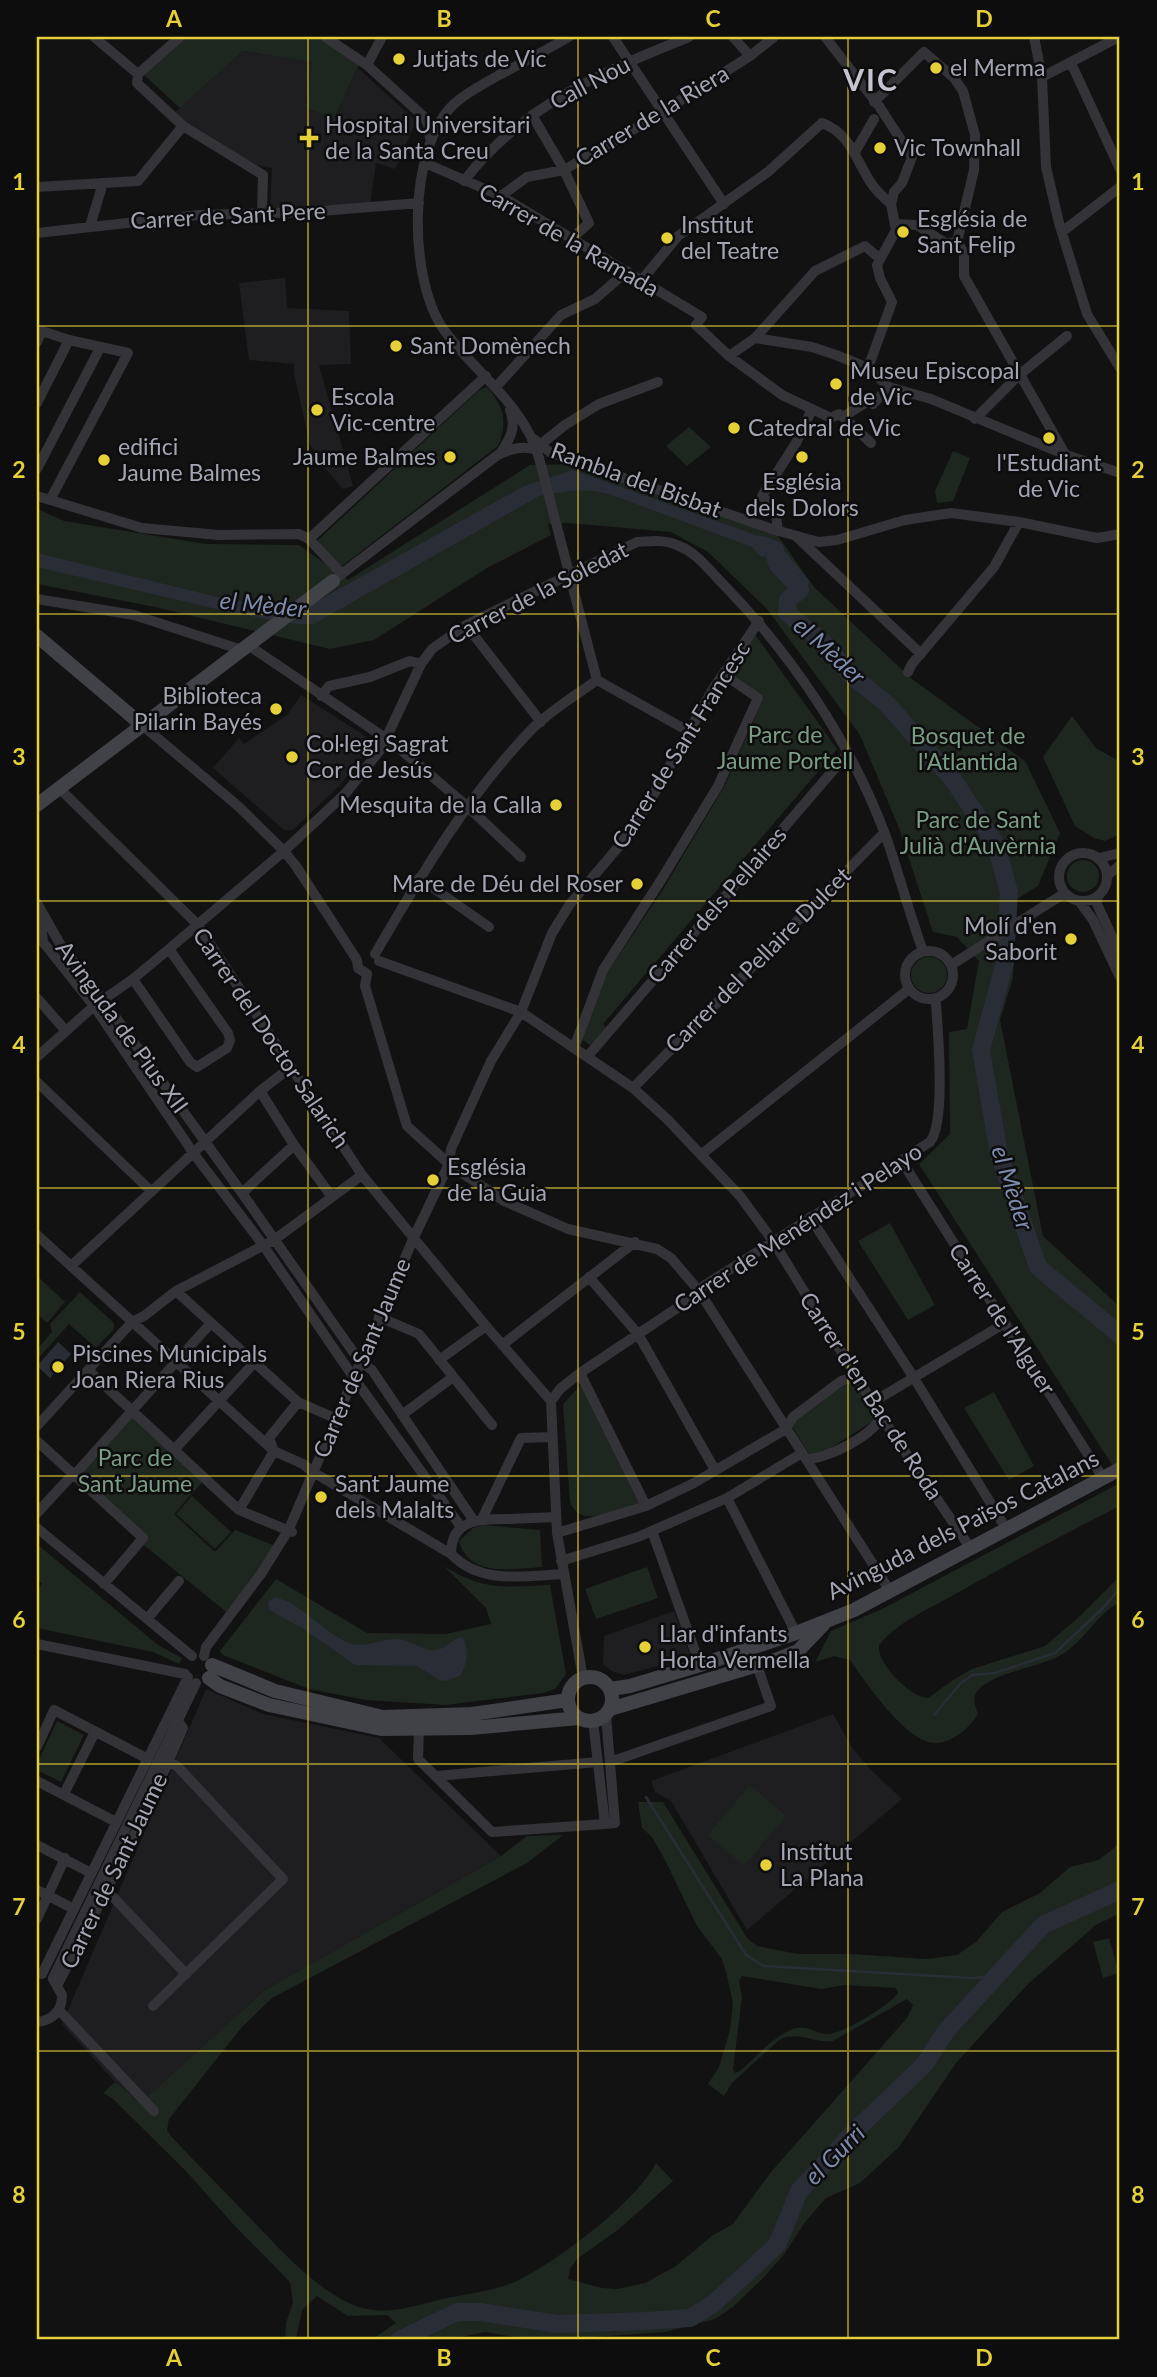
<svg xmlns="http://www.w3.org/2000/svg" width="1157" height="2377" font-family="Lato,sans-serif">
<rect width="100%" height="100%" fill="#121213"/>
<path fill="#1e1e20" d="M 243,51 L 313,62 L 306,108 L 334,119 L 358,68 L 416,121 L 395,169 L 376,163 L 370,206 L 270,210 L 272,168 L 257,165 L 184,123 L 174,113 Z
M 285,278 L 287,308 L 349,311 L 351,364 L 319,365 L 353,486 L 343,489 L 325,468 L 310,445 L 294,374 L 294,364 L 249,360 L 239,283 Z
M 301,695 L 370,739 L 371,747 L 338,787 L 293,830 L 284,830 L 213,768 L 239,738 L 244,744 L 288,714 Z
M 674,1611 L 691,1657 L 624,1675 L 612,1671 L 603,1664 L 604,1636 Z
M 206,1689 L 263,1714 L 379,1738 L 501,1856 L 265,1990 L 141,2104 L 115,2082 L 62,2024 Z
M 833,1714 L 851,1746 L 869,1768 L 902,1799 L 747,1930 L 671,1801 L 655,1792 L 651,1781 Z"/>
<path fill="#1e2620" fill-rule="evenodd" d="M 185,37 L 316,37 L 359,65 L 334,119 L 306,108 L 312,62 L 243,51 L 180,108 L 143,74 Z
M 487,387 C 504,406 508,423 498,446 L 341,567 L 317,541 L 478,391 Z
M 689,427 L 711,447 L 687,466 L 666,446 Z
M 953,451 L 970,458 L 953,501 L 937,503 L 935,491 Z
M 576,464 L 770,525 L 814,587 L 912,679 L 1025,761 L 1060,833 L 1038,886 L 1017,899 L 1013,978 L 1000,1020 L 1043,1236 L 1120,1307 L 1120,1477 L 919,1164 L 950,1134 L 949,1032 L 967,1029 L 979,961 L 957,937 L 933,932 L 899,828 L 860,735 L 767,609 L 708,552 L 671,532 L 568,523 L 548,524 L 551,535 L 487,568 L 374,640 L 330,649 L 155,607 L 37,584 L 37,509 L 64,521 L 206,544 L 299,545 L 348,580 L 530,465 Z
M 754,633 L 837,749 L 603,1024 L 608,1029 L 592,1047 L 579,1037 L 607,973 L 662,891 L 725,785 L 764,697 L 729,672 Z
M 1072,716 L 1096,748 L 1120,762 L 1120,834 L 1105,841 L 1094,838 L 1075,826 L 1043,757 Z
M1067 876a16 16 0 1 1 32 0a16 16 0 1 1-32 0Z
M911 975a18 18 0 1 1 36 0a18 18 0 1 1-36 0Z
M 890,1223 L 935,1305 L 908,1320 L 858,1241 Z
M 37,1276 L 65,1302 L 47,1323 L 37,1314 Z
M 80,1292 L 114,1323 L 114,1329 L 96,1348 L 69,1324 L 37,1360 L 37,1349 L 52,1332 L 50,1324 Z
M 850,1383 C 862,1387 872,1408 875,1420 L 821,1454 L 816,1456 L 809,1454 L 793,1428 L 795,1420 L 843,1386 Z
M 581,1385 L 639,1503 C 617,1509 580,1530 570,1502 L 563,1404 Z
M 994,1392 L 1034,1466 L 1009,1480 L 964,1408 Z
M 132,1409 L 205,1479 L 174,1514 L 215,1552 L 235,1530 L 278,1547 L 230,1615 L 140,1542 L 76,1473 Z
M 1120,1483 L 1120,1506 C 1062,1535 1006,1565 950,1597 C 925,1611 897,1623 879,1645 C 876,1663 911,1698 928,1698 L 953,1680 L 972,1669 L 1045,1646 L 1078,1618 L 1120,1576 L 1120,1602 C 1096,1614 1084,1643 1059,1656 C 1036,1668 997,1672 979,1689 C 971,1697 975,1705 978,1714 C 969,1729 947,1748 928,1742 C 901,1734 866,1683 850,1660 L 834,1656 L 815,1662 L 831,1631 L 882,1609 Z
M 192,1496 L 231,1532 L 215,1549 L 176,1514 Z
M 483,1525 L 540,1530 L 542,1567 C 512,1569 469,1578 459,1541 L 473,1528 Z
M 37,1544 L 158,1645 L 182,1658 L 179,1664 L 153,1652 L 37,1628 L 37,1593 L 42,1583 L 37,1580 Z
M 444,1566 C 483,1591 506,1587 550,1585 L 566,1674 L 555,1689 L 543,1693 L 446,1705 L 366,1700 L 309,1689 L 223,1655 L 220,1651 L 276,1579 L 367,1633 L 446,1634 L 491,1624 L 486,1608 Z
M 647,1567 L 658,1598 L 596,1619 L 585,1589 Z
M 57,1721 L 84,1735 L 61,1782 L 37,1770 L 37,1764 Z
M 750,1785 L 786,1816 L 744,1866 L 708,1835 Z
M 638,1802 L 663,1802 L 747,1938 L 757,1946 L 798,1954 L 851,1954 L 927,1959 L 957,1955 L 976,1942 L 1002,1912 L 1040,1893 L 1070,1867 L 1099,1860 L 1120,1843 L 1120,1913 L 1096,1925 L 1028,1984 L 956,2063 L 899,2147 L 860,2183 L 826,2198 L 805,2222 L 785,2253 L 766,2275 L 733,2307 L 715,2319 L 665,2332 L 550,2340 L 527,2339 L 485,2332 L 447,2340 L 371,2340 L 396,2323 L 387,2315 L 348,2316 L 317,2296 L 302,2310 L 296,2340 L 285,2340 L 286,2323 L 293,2302 L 290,2282 L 233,2224 L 186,2171 L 112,2098 L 103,2093 L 115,2082 L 141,2103 L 265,1990 L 501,1856 L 527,1836 L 563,1835 L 527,1863 L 272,1998 L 242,2027 L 169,2119 L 167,2130 L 170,2135 C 196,2163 224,2191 251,2219 C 279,2248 309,2283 347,2302 C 379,2318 406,2308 439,2300 C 467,2293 495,2292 521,2279 C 560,2259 637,2201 656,2163 L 673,2181 L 619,2229 L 577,2259 L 570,2269 L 568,2279 L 602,2288 L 617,2289 L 645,2283 L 676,2266 L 713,2235 L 733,2224 L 771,2172 L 907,2018 L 913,2005 L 907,1999 L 833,2041 C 814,2044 798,2030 779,2040 L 732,2083 L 724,2096 L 708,2084 L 719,2067 L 730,2030 L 733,2003 L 727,1976 L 722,1959 L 697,1926 L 666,1862 L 652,1837 L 642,1828 ZM 742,1976 L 821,1989 L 845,1985 L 896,1988 L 898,1993 C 890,2005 843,2034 828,2034 C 817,2034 808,2025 796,2028 C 775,2034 756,2057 740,2071 L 735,2073 L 733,2069 L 742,1997 L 739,1981 Z
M 1109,1938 L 1119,1973 L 1103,1978 L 1093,1942 Z"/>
<path fill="#292d36" d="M 573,470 L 778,543 L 810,582 L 807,586 L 784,561 L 760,556 L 752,547 L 612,495 C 586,487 566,491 539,496 L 314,624 C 285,626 258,616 229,612 L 37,567 L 37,553 L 230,600 L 305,608 L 524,486 Z
M 58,1342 L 71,1354 L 50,1378 L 37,1366 Z
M 275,1597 C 306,1606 321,1631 349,1643 C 365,1649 382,1638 398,1639 C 411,1640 426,1654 440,1649 C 449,1646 453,1637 463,1637 C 469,1652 468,1662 460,1676 L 445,1681 L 439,1680 L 417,1666 L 355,1665 L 302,1628 L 269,1610 L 268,1602 Z"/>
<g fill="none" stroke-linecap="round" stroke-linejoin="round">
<path stroke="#292d36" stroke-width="2.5" d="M 934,1715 L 961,1683 L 972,1675 L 995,1673 L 1055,1653 L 1102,1609 L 1120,1588
M 646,1797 L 746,1955 L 764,1966 L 971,1978 L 998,1976"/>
<path stroke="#292d36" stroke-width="18" d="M 762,545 L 775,550 C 773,569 791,574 800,590 L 788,600 L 787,613 L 822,641 L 851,675 L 888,705 L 954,781 L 996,845 L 1009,892 L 1005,962 L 981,1050 L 999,1154 L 1038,1267 L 1120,1335
M 399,2340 L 457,2312 L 480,2312 L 558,2324 L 645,2321 L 690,2318 L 713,2304 L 777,2245 L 799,2191 L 857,2129 L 924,2065 L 946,2031 L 1043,1925 L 1120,1890"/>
<path stroke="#333338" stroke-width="10" d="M 94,37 L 138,74
M 325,37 L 367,65 L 423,116 L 428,124 L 430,138
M 569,37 C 546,50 522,63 499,75 C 483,84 467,92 454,104 C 407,148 408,280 444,330 C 475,373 524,404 539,458 L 597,680 L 688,731
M 613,37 L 724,204
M 733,37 L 750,56
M 825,37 L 879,106 L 912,157 L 902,183 L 894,192 L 891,204 L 896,230 L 877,265 L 880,278 L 892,302 L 868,368
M 1034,37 L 1042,77 L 1046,167 L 1059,223 L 1087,314 L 1120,368
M 1071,63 L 1120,169
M 367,65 L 382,37
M 138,74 L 137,83 L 183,126 L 263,175 L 262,213
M 138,74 L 180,37
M 1042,77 L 1119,37
M 874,102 L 924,52 L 954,78 L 963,91 L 975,135 L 974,170 L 957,242
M 532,115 L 564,170 L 589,223 L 572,238
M 855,152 L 874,119
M 425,163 L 501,196 L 702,317 L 696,325 L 729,356 L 782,395 L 831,418 L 839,414 L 843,417
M 464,181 C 521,106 604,71 689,37
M 37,187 L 138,181 L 183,126
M 501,196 L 527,177 L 564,170 L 648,121 L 750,56 L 774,37
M 895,224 L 917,225 L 945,243 L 957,242
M 90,226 L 103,183
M 1062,232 L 1120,187
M 37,233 L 199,215 L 308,212 L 419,203
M 957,242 L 964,253 L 964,276 L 1065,454
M 641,281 L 678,236 L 769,171 L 822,123 C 850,133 856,160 871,183 C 876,191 884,198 891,204
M 755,338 L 812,347 L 836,355 L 868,368 L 889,387 L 931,399 L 1066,455 L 1120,473
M 37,342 L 42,331 L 69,340
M 729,356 L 755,338 L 815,271 L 865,246 L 879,258
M 496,387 L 561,315 L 595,299 L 627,271
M 37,403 L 69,340 L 128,353 L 50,500
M 843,417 L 868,401 L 873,404 L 889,387
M 843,417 L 871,443
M 975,419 L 1019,375 L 1067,336
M 534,439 L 551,453 L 775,530 L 819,542 L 837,540 L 905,520 L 951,513 L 1019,522 L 1097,538 L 1120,534
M 541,444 L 565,425 L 599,404 L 658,382
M 500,454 C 510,439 517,427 510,410
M 37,469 L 100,348
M 37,496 L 142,528 L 219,535 L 299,534 L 309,539 L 342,574
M 778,531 L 776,514 L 765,507 L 768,502 L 762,496 L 796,443 L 812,409
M 797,537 L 921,654
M 309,539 L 486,376
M 339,576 L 499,454 C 512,449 523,445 537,450
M 37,599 L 134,615 L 242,650
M 466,625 L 541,722
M 248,645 L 394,744 L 468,807 L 521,857
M 908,672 L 912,664 L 994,567 L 1019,522
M 321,696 L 329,686 L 370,677 L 410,661 L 421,664
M 142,725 L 238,806 L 284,851 L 296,866 L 357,960 L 358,968 L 367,974
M 59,788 L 197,924 L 362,1175 L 486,1326 L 551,1401
M1059 877a24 24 0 1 1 48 0a24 24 0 1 1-48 0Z
M 1099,858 L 1120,853
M 1108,875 L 1120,865
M 419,878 L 489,927
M 1098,896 L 1097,904 L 1120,954
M 1079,901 L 1093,920 L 1120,977
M 37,903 L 60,944 L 104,1001 L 242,1193 L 351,1349 L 361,1362 L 372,1370 L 474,1521
M 40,912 L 43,942 L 94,1006 L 194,1154 L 263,1245 L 354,1378 L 461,1527
M905 975a24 24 0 1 1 48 0a24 24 0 1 1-48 0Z
M 375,954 C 421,875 468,795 532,729 C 551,710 575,696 597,680
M 379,961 L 521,1012 L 633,1088 L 667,1119 L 740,1196 L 773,1241 L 881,1416 L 971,1549
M 951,965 L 1065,893
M 367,974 L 365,986 L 407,1126 L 449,1164 L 504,1201 L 568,1229 L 657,1249 L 671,1258 L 699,1291 L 890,1591
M 133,979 L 190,1062 L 197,1067 L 227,1048 L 230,1040 L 228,1033 L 169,949
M 37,998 L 66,1031
M 574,1048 L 603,970 L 661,880 L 718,786 L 758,698 L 723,674
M 37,1057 L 94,1006 L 133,979 L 169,949 L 284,851 L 346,793 L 381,749 L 421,664 L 432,649 L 466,625 L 637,542 C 652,541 665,539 679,546 C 697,553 710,571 723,584 C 792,655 850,741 885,834 C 899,873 909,913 923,951
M 587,1057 L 848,753
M 37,1082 L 151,1191
M 633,1088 L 884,833
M 260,1091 L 294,1145 L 332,1197
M 702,1154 L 909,989
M 901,1160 L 1103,1478
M 242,1193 L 294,1145
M 810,1217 L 914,1378 L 1007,1530
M 37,1235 L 274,1451 L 303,1464 L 313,1472 L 451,1554 C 481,1585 524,1576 563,1574
M 71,1266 L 260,1091 L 291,1067
M 589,1277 L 638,1334 L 715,1470
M 176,1291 L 298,1402 L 337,1419
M 379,1317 L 419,1334 L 492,1425
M 502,1345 L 635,1242
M 439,1360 L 486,1326
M 88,1370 L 239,1510 L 292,1532
M 580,1373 L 646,1506
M 551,1401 L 560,1389 L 580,1373 L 695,1296 L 702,1287 L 930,1142 C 946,1123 938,1032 936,1004 L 933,999
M 551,1401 L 557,1533 L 583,1678
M 873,1402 L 1005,1323
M 402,1415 L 453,1377
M 37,1426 L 132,1322 L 144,1316 L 176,1291 L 274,1240 L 362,1175
M 37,1441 L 143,1538 L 104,1584
M 173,1451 L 254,1363
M 806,1459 C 825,1460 875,1435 881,1416
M 727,1498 L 796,1633
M 239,1510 L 274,1451 L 269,1438 L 298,1402
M 37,1513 L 73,1474 L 76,1473 L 211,1323
M 482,1519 L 521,1438 L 552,1437
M 37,1528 L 192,1656
M 652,1531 L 700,1665
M 557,1533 L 646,1506 L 694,1483 L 786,1429 L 793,1417 L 841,1381 L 851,1378 L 859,1380
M 451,1554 C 451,1517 483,1519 511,1519 C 526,1518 541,1518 555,1517
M 561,1561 L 638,1537 L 727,1498 L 802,1453
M 147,1619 L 179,1581
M 37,1644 L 185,1674
M 204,1656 L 206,1647 L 261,1574 L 289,1529 L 414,1237 L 449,1164 L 451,1149 L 491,1061 L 521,1012 L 552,933 L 570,904 L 620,845 L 650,801 L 713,689 L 759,621
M 593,1721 L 605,1824 L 615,1823 L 606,1715
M 419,1729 L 418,1759 L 492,1832 L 605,1824
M 37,1747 L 54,1710 L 148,1759
M 610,1762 L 771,1706 L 757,1665
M 436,1776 L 598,1762
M 37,1781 L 116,1822
M 64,1794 L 95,1732
M 37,1845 L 91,1873
M 37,1890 L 74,1909
M 106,1892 L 114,1898 L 186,1974
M 37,1919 L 65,1858
M 42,1974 L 188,1677
M 53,1978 L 196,1683
M 58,1984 C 102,1900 146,1815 183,1728 L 177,1720
M 153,2006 L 283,1879 L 177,1766 L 169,1762
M 59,2010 L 154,2111
M 37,2022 C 53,2020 62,2011 62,1995 L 53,1979"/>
<path stroke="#414148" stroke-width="14" d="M 37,636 L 142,725
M 37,805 L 333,581
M 212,1665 L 275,1691 L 383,1717 L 472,1714 L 568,1700
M568 1699a22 22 0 1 1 44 0a22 22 0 1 1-44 0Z
M 209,1678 L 220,1686 L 269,1705 L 381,1729 L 471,1728 L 579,1718
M 610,1689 L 630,1686 L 700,1665 L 796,1633 L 854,1610 L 1120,1469
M 610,1709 L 778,1659 L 798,1651 L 823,1625"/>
</g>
<path fill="none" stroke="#e5d038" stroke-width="2" stroke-opacity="0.55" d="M 308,37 L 308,2340M 578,37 L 578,2340M 848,37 L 848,2340M 37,326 L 1120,326M 37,614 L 1120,614M 37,901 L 1120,901M 37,1188 L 1120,1188M 37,1476 L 1120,1476M 37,1764 L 1120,1764M 37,2051 L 1120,2051"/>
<g fill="#e5d038" stroke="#0d0d0e" stroke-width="2.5">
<circle cx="399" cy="59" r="7"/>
<circle cx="936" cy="68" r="7"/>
<path d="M305.5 127.5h7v7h7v7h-7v7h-7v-7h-7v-7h7z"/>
<circle cx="880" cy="148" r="7"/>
<circle cx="903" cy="232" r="7"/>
<circle cx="667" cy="238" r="7"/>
<circle cx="396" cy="346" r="7"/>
<circle cx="836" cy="384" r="7"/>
<circle cx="317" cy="410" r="7"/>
<circle cx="734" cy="428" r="7"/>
<circle cx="1049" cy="438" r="7"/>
<circle cx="450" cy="457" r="7"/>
<circle cx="802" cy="457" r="7"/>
<circle cx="104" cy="460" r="7"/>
<circle cx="276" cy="709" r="7"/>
<circle cx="292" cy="757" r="7"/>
<circle cx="556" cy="805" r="7"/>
<circle cx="637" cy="884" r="7"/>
<circle cx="1071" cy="939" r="7"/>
<circle cx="433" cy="1180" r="7"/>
<circle cx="58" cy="1367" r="7"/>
<circle cx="321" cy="1497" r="7"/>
<circle cx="645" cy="1647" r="7"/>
<circle cx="766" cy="1865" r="7"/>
</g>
<g text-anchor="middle" stroke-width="5" stroke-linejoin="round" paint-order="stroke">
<g font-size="23" fill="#a4a5b3" stroke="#0d0d0e" text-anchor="start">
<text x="413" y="67">Jutjats de Vic</text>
<text x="950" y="76">el Merma</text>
<text x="325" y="133">Hospital Universitari<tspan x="325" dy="26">de la Santa Creu</tspan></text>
<text x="894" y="156">Vic Townhall</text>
<text x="917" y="227">Església de<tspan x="917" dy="26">Sant Felip</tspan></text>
<text x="681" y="233">Institut<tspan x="681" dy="26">del Teatre</tspan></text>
<text x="410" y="354">Sant Domènech</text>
<text x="850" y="379">Museu Episcopal<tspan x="850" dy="26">de Vic</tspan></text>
<text x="331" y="405">Escola<tspan x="331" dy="26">Vic-centre</tspan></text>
<text x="748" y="436">Catedral de Vic</text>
<text x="118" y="455">edifici<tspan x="118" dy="26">Jaume Balmes</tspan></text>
<text x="436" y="465" text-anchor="end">Jaume Balmes</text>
<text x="1049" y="471" text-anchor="middle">l'Estudiant<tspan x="1049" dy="26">de Vic</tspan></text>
<text x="802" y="490" text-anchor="middle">Església<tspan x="802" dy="26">dels Dolors</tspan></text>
<text x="262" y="704" text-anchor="end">Biblioteca<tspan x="262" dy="26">Pilarin Bayés</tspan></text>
<text x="306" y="752">Col·legi Sagrat<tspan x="306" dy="26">Cor de Jesús</tspan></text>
<text x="542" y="813" text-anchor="end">Mesquita de la Calla</text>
<text x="623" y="892" text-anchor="end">Mare de Déu del Roser</text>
<text x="1057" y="934" text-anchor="end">Molí d'en<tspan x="1057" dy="26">Saborit</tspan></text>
<text x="447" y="1175">Església<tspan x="447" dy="26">de la Guia</tspan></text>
<text x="72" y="1362">Piscines Municipals<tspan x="72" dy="26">Joan Riera Rius</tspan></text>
<text x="335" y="1492">Sant Jaume<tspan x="335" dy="26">dels Malalts</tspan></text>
<text x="659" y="1642">Llar d'infants<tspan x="659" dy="26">Horta Vermella</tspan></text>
<text x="780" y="1860">Institut<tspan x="780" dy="26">La Plana</tspan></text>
</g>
<g font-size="23" fill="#a4a5b3" stroke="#0d0d0e">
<text transform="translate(590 83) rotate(-28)" y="8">Call Nou</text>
<text transform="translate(652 116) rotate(-31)" y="8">Carrer de la Riera</text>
<text transform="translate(228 216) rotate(-3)" y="8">Carrer de Sant Pere</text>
<text transform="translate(569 240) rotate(30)" y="8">Carrer de la Ramada</text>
<text transform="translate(636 480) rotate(20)" y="8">Rambla del Bisbat</text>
<text transform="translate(538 593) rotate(-27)" y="8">Carrer de la Soledat</text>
<text transform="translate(681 745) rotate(-58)" y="8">Carrer de Sant Francesc</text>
<text transform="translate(717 905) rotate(-49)" y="8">Carrer dels Pellaires</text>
<text transform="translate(758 960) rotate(-45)" y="8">Carrer del Pellaire Dulcet</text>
<text transform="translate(122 1027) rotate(54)" y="8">Avinguda de Pius XII</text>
<text transform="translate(271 1038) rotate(56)" y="8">Carrer del Doctor Salarich</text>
<text transform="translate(798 1228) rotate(-33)" y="8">Carrer de Menéndez i Pelayo</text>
<text transform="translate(1002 1319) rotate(57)" y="8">Carrer de l'Alguer</text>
<text transform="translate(362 1358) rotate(-67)" y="8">Carrer de Sant Jaume</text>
<text transform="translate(871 1396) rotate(57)" y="8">Carrer d'en Bac de Roda</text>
<text transform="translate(963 1525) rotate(-27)" y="8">Avinguda dels Països Catalans</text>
<text transform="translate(114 1871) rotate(-64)" y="8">Carrer de Sant Jaume</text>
</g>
<g font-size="23" fill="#7c9d85" stroke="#0d0d0e">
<text x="785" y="743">Parc de<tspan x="785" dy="26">Jaume Portell</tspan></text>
<text x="968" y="744">Bosquet de<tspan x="968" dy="26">l'Atlantida</tspan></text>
<text x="978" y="828">Parc de Sant<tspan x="978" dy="26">Julià d'Auvèrnia</tspan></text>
<text x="135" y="1466">Parc de<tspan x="135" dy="26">Sant Jaume</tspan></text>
</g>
<g font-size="24" font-style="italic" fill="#7d8cac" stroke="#0d0d0e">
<text transform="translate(263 605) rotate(6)" y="8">el Mèder</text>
<text transform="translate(829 651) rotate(42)" y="8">el Mèder</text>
<text transform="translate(1012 1188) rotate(72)" y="8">el Mèder</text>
<text transform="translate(835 2155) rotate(-45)" y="8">el Gurri</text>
</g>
<g font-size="30" font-weight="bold" letter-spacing="2" fill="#c5c5cf" stroke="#0d0d0e">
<text x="871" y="91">VIC</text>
</g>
</g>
<rect width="1157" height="2377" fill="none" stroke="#0d0d0e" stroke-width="77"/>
<rect x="38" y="38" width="1080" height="2300" fill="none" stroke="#e5d038" stroke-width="2.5"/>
<g font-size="23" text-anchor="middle" font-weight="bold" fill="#e5d038">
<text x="174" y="27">A</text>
<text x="444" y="27">B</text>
<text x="713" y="27">C</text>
<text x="984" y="27">D</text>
<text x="19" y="190">1</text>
<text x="1138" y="190">1</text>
<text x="19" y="478">2</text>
<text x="1138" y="478">2</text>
<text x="19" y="765">3</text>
<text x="1138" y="765">3</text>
<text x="19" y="1053">4</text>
<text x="1138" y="1053">4</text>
<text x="19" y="1340">5</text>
<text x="1138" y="1340">5</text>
<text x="19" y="1628">6</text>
<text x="1138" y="1628">6</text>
<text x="19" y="1915">7</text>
<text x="1138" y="1915">7</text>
<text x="19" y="2203">8</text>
<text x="1138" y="2203">8</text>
<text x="174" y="2366">A</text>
<text x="444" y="2366">B</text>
<text x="713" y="2366">C</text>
<text x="984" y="2366">D</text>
</g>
</svg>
